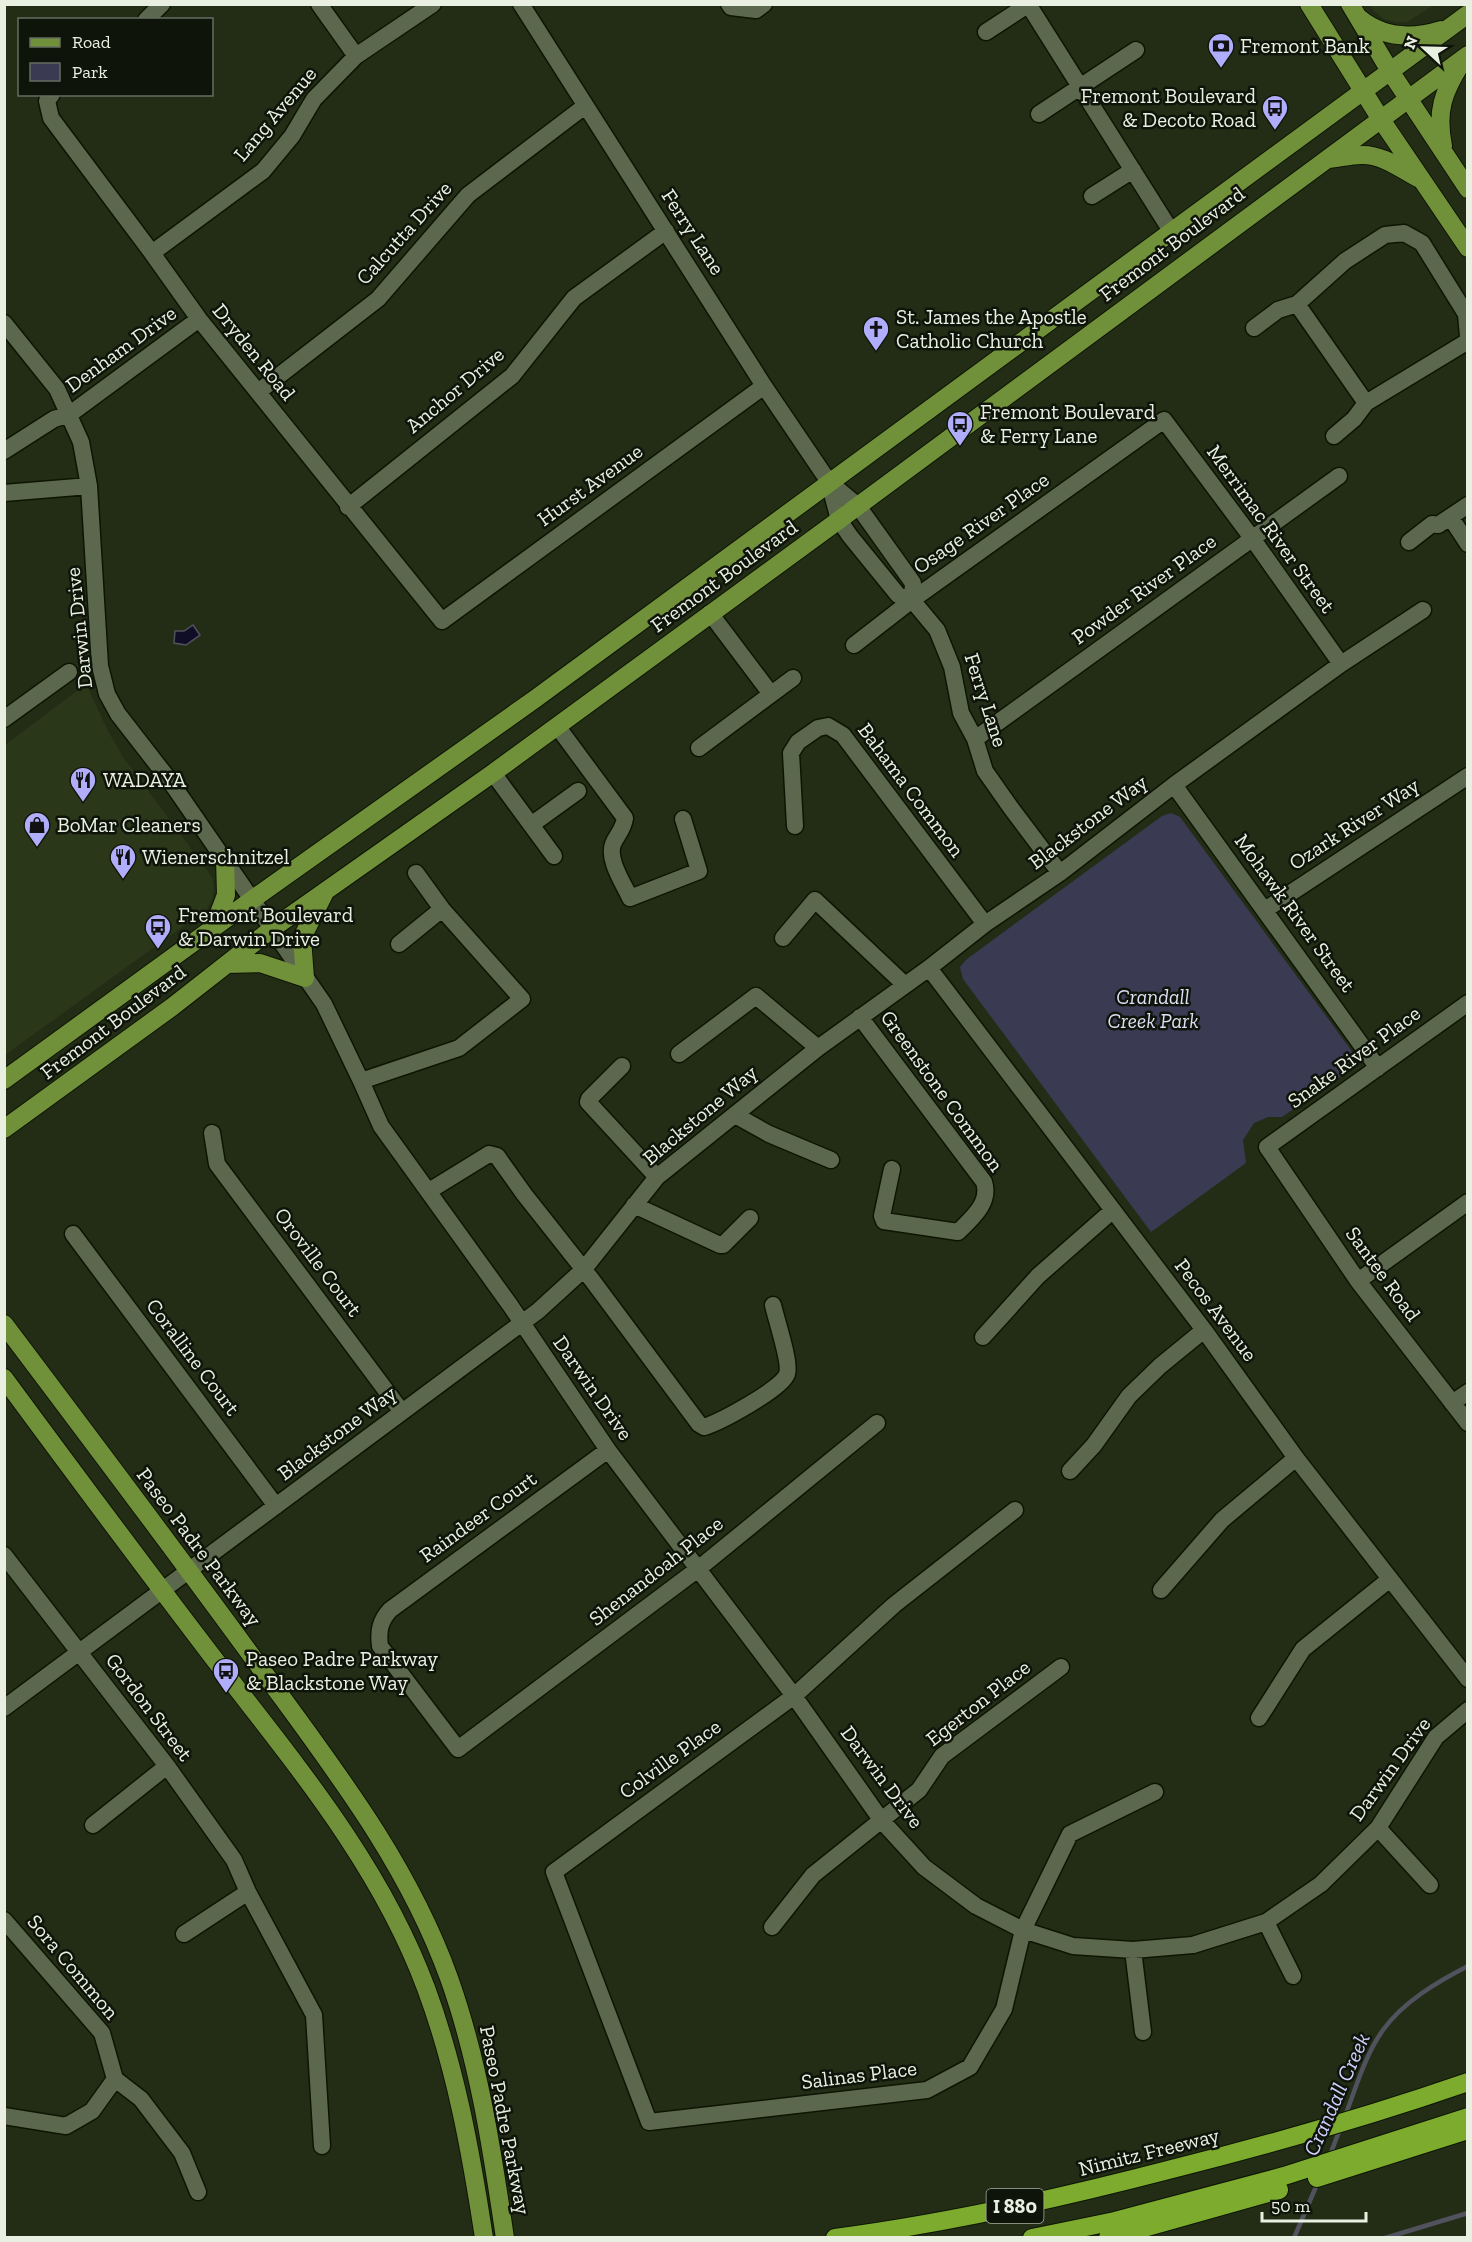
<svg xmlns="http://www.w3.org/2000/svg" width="1472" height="2242" font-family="'Zilla Slab',serif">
<rect width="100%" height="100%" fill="#232d16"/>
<path fill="#2b3719" d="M 1370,5 L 1434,5 L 1407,22 L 1395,22 L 1384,19 L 1375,12 Z
M 86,684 L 108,731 L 123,757 L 207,870 L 213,879 L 214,889 L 212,900 L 207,909 L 5,1055 L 5,745 Z"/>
<path fill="#3b3a53" d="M 1171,813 L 1180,817 L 1351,1050 L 1355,1061 L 1351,1069 L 1282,1117 L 1268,1117 L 1254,1123 L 1243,1140 L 1246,1163 L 1151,1232 L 963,979 L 960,967 L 967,959 L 1162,816 Z"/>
<path fill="#100e26" stroke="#51525e" stroke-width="1.5" d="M 193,625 L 200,635 L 186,645 L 174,643 L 175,631 L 184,631 Z"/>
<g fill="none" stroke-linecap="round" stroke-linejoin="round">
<path stroke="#51525e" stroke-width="4.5" d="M 1345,2116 C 1356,2088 1365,2055 1383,2030 C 1403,2002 1437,1982 1468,1966
M 1330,2155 L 1340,2129
M 1294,2238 L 1318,2182
M 1385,2238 L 1468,2213"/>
<g stroke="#0d1502" stroke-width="19">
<path id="minor" d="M 319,4 L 356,56
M 521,4 L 764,386 L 829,482 L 858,506 L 913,583 L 912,600
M 729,4 L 731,7 L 756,10 L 764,4
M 1028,4 L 1171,231
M 146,20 L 162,4
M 986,32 L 1029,4
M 52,94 L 47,101 L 51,118 L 152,253 L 199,319 L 442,621 L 764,386
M 1039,114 L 1136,50
M 1092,196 L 1133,170
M 152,253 L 263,171 L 292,136 L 314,99 L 356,56 L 433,4
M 1297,304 L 1366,403
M 4,323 L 57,389 L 81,442 L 89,486 L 100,666 L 107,694 L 118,714 L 170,781 L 324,1004 L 361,1081 L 381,1126 L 510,1305 L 608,1450 L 794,1696 L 882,1821 L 924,1867 L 976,1906 L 1023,1930 L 1073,1946 L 1133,1950 L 1193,1945 L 1266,1922 L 1321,1884 L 1378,1828 L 1436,1737 L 1468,1710
M 1254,328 L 1278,310 L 1297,304 L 1345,261 L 1385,235 L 1404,233 L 1422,243 L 1466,314 L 1468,336
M 258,392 L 378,299 L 468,195 L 585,106
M 1334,436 L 1354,419 L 1366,403 L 1468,341
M 4,451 L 54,419 L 70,414 L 199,319
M 829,482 L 839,520 L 850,536 L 898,595 L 912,600 L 937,630 L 952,667 L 961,713 L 975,739 L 985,771 L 1011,808 L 1060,873
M 4,493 L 89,486
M 348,507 L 512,376 L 574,298 L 666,231
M 1451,518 L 1468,544
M 1409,542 L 1432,524 L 1438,525 L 1468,505
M 710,613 L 771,694
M 854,645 L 912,600 L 1164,420 L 1252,538 L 1341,664
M 4,719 L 69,672
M 557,726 L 625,818 C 623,831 617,834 613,844 C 607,860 624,884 630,898 L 699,871 L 683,819
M 975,739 L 1339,476
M 699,748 L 793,678
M 493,773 L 554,856
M 1174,785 L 1378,1068
M 531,825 L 578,791
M 795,826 L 791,753 L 798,742 L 818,728 L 828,726 L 843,735 L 985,924
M 1265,910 L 1468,776
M 783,938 L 815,900 L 904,984
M 399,944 L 442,909
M 929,968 L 1204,1330 L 1296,1458 L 1468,1679
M 1468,1003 L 1267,1147 L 1358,1281 L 1468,1423
M 860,1017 L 984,1182 C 991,1203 971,1219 958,1232 L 884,1221 L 882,1216 L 892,1169
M 679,1054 L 756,996 L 818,1048
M 622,1066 L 589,1099 L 588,1102 L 657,1177
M 361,1081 L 459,1048 L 522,999 L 442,909 L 416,873
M 735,1115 L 769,1134 L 831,1160
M 212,1133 L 217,1164 L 402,1412
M 429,1191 L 489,1154 L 497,1156 L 524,1194 L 592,1280 L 699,1424 L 704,1427 C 720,1422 782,1389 787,1374 C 791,1363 776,1319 773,1305
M 634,1205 L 720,1245 L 723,1245 L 750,1218
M 73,1234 L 276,1506
M 1358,1281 L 1468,1202
M 983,1337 L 1038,1276 L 1112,1211
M 1452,1403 L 1468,1392
M 608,1450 L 390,1610 C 380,1621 378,1631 380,1646 L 458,1749 L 698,1569 L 877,1423
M 1070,1471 L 1094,1445 L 1129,1396 L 1160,1366 L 1204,1330
M 1015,1510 L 894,1605 L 794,1696 L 554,1872 L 649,2122 L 927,2090 L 970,2067 L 1004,2009 L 1023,1930 L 1070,1834 L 1155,1792
M 4,1555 L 167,1766 L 234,1860 L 248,1892 L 314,2015 L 322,2146
M 1161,1590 L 1222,1520 L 1296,1458
M 4,1708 L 538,1311 L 584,1269 L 657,1177 L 818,1048 L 929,968 L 985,924 L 1060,873 L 1174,785 L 1341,664 L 1423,610
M 1259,1718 L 1303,1649 L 1390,1579
M 93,1825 L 167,1766
M 1378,1828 L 1430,1885
M 4,1920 L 102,2033 L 115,2079
M 1266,1922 L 1293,1976
M 772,1927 L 813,1875 L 919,1790 L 942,1756 L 1061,1667
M 184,1934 L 248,1892
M 1133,1950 L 1143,2032
M 115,2079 L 141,2099 L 182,2153 L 198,2192
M 4,2116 L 66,2126 L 92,2111 L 115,2079"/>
</g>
<g stroke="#0d1502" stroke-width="20">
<path id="major" d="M 1309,4 L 1380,118 L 1468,248
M 1350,4 L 1390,71 L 1468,189
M 1359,18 C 1383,38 1412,39 1441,30
M 1443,146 C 1436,111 1443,92 1462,62
M 1328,159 C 1339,158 1351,155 1361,155 C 1382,154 1401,169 1418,178
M 213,929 L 226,895 L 225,859
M 227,964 L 260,963 L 305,978 L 302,938 L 324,894
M 4,1080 L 253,899 L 535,699 L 1468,14
M 4,1129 L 172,1007 L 273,928 L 493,773 L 839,520 L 1468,55
M 4,1324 C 90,1438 175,1551 259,1666 C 331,1765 407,1861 449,1978 C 479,2062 492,2150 505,2238
M 4,1378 C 74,1473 144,1567 215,1660 C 295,1764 380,1864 426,1988 C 456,2069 471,2153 484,2238"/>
</g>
<g stroke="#0d1502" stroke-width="20">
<path id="highway" d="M 1317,2178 L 1468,2130
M 835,2238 C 949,2223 1061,2198 1172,2169 C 1272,2144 1370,2116 1468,2082
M 1032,2238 L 1115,2221 L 1284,2176 L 1468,2117
M 1108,2238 L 1279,2190"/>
</g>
<use href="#minor" stroke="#5c684e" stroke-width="16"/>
<use href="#major" stroke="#70903a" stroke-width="18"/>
<use href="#highway" stroke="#7dab2d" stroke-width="18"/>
</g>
<defs>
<g id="bank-pin" transform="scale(1.35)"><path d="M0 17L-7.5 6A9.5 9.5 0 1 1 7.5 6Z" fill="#b0aefa" stroke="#0f140a"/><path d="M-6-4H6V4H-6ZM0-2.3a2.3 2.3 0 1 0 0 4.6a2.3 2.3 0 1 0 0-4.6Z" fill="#111"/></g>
<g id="bus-pin" transform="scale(1.35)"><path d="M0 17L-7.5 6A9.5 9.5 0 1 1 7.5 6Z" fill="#b0aefa" stroke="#0f140a"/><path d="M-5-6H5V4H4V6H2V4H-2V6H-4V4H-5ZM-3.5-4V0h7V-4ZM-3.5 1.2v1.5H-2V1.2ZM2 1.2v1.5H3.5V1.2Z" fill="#111"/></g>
<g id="church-pin" transform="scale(1.35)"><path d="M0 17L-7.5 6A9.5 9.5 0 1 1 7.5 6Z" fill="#b0aefa" stroke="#0f140a"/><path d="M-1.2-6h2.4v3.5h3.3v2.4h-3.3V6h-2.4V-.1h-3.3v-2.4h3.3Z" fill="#111"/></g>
<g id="restaurant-pin" transform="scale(1.35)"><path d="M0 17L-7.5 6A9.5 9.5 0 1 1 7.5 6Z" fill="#b0aefa" stroke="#0f140a"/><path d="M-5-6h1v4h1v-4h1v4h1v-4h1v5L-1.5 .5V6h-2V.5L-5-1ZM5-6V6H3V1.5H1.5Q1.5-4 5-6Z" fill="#111"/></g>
<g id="shop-pin" transform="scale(1.35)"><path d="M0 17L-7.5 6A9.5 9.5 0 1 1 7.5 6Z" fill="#b0aefa" stroke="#0f140a"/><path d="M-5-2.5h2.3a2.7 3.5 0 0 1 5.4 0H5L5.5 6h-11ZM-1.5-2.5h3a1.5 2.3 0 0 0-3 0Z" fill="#111"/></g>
</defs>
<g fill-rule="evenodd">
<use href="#bank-pin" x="1221" y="46"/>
<use href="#bus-pin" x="1275" y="108"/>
<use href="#church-pin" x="876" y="329"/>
<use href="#bus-pin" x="960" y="424"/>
<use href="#restaurant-pin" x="83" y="780"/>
<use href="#shop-pin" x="37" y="825"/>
<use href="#restaurant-pin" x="123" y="857"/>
<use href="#bus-pin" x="158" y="927"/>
<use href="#bus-pin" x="226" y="1671"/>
</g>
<g text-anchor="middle" stroke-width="5" stroke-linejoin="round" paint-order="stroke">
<rect fill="#0f140a" stroke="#a8aea0" stroke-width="1.5" x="986.5" y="2189" width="57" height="34" rx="4.5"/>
<g font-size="20" font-weight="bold" fill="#e9f0e1">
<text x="1015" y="2213">I 880</text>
</g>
<g font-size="21" fill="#e9f0e1" stroke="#0f140a" text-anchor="start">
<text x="1240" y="53">Fremont Bank</text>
<text x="1256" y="103" text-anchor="end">Fremont Boulevard<tspan x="1256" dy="24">&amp; Decoto Road</tspan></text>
<text x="896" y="324">St. James the Apostle<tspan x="896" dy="24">Catholic Church</tspan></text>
<text x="980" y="419">Fremont Boulevard<tspan x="980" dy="24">&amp; Ferry Lane</tspan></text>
<text x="103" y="787">WADAYA</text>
<text x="57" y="832">BoMar Cleaners</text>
<text x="142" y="864">Wienerschnitzel</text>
<text x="178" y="922">Fremont Boulevard<tspan x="178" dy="24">&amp; Darwin Drive</tspan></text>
<text x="246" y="1666">Paseo Padre Parkway<tspan x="246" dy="24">&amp; Blackstone Way</tspan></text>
</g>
<g font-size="21" fill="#e9f0e1" stroke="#0f140a">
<text transform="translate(275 114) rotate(-50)" y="7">Lang Avenue</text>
<text transform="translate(693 232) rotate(57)" y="7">Ferry Lane</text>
<text transform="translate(404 233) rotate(-48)" y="7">Calcutta Drive</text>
<text transform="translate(1172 244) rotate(-37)" y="7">Fremont Boulevard</text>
<text transform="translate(121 349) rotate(-36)" y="7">Denham Drive</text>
<text transform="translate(254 352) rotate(51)" y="7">Dryden Road</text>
<text transform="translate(455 390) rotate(-40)" y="7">Anchor Drive</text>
<text transform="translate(590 485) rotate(-36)" y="7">Hurst Avenue</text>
<text transform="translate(981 523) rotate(-35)" y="7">Osage River Place</text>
<text transform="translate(1271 529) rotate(54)" y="7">Merrimac River Street</text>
<text transform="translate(724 576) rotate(-36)" y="7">Fremont Boulevard</text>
<text transform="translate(1144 589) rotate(-36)" y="7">Powder River Place</text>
<text transform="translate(79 628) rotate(-96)" y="7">Darwin Drive</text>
<text transform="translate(986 700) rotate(72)" y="7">Ferry Lane</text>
<text transform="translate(911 790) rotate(53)" y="7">Bahama Common</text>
<text transform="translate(1088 822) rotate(-37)" y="7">Blackstone Way</text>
<text transform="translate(1354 824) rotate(-33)" y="7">Ozark River Way</text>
<text transform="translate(1295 913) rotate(54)" y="7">Mohawk River Street</text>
<text transform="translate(113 1022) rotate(-37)" y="7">Fremont Boulevard</text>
<text transform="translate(1354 1057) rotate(-36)" y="7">Snake River Place</text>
<text transform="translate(942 1091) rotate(54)" y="7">Greenstone Common</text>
<text transform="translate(700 1115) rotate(-40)" y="7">Blackstone Way</text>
<text transform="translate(318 1262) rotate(53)" y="7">Oroville Court</text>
<text transform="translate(1383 1274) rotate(54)" y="7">Santee Road</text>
<text transform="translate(1216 1310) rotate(53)" y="7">Pecos Avenue</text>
<text transform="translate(193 1357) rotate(53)" y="7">Coralline Court</text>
<text transform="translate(593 1388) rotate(55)" y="7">Darwin Drive</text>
<text transform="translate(337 1433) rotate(-37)" y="7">Blackstone Way</text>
<text transform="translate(478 1517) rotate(-36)" y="7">Raindeer Court</text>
<text transform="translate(199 1547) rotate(53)" y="7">Paseo Padre Parkway</text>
<text transform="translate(656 1571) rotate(-38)" y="7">Shenandoah Place</text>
<text transform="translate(978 1703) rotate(-38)" y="7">Egerton Place</text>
<text transform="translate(149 1707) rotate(53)" y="7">Gordon Street</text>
<text transform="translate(670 1759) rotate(-36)" y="7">Colville Place</text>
<text transform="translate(1390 1769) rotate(-54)" y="7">Darwin Drive</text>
<text transform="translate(882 1777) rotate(53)" y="7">Darwin Drive</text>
<text transform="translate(73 1967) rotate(50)" y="7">Sora Common</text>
<text transform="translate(859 2075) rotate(-7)" y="7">Salinas Place</text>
<text transform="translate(505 2120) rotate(79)" y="7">Paseo Padre Parkway</text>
<text transform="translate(1149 2152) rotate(-14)" y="7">Nimitz Freeway</text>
</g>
<g font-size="21" font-style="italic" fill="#dedef6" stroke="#0f140a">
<text x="1153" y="1004">Crandall<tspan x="1153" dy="24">Creek Park</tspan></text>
</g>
<g font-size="22" font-style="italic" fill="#d0d0fe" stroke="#0f140a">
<text transform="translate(1336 2094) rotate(-66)" y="8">Crandall Creek</text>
</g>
</g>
<rect width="1472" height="2242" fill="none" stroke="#e9f0e1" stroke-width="12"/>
<rect x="18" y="18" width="195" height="78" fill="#0f140a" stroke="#666c60" stroke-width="1.5"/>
<rect x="30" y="38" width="30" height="9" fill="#70903a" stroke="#666c60" stroke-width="1.5"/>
<text x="72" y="48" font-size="18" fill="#e9f0e1">Road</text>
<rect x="30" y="63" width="30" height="18" fill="#3b3a53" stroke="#666c60" stroke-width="1.5"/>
<text x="72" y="78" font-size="18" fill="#e9f0e1">Park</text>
<g transform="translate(1424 48) rotate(292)" stroke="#0f140a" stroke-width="4.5" paint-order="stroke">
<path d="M0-4.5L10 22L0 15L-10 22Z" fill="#e9f0e1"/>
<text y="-9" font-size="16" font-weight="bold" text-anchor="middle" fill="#e9f0e1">N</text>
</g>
<path d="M1262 2212v9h104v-9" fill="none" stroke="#e9f0e1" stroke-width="3"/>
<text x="1271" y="2212" font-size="18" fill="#e9f0e1" stroke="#0f140a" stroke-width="4.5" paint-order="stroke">50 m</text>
</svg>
